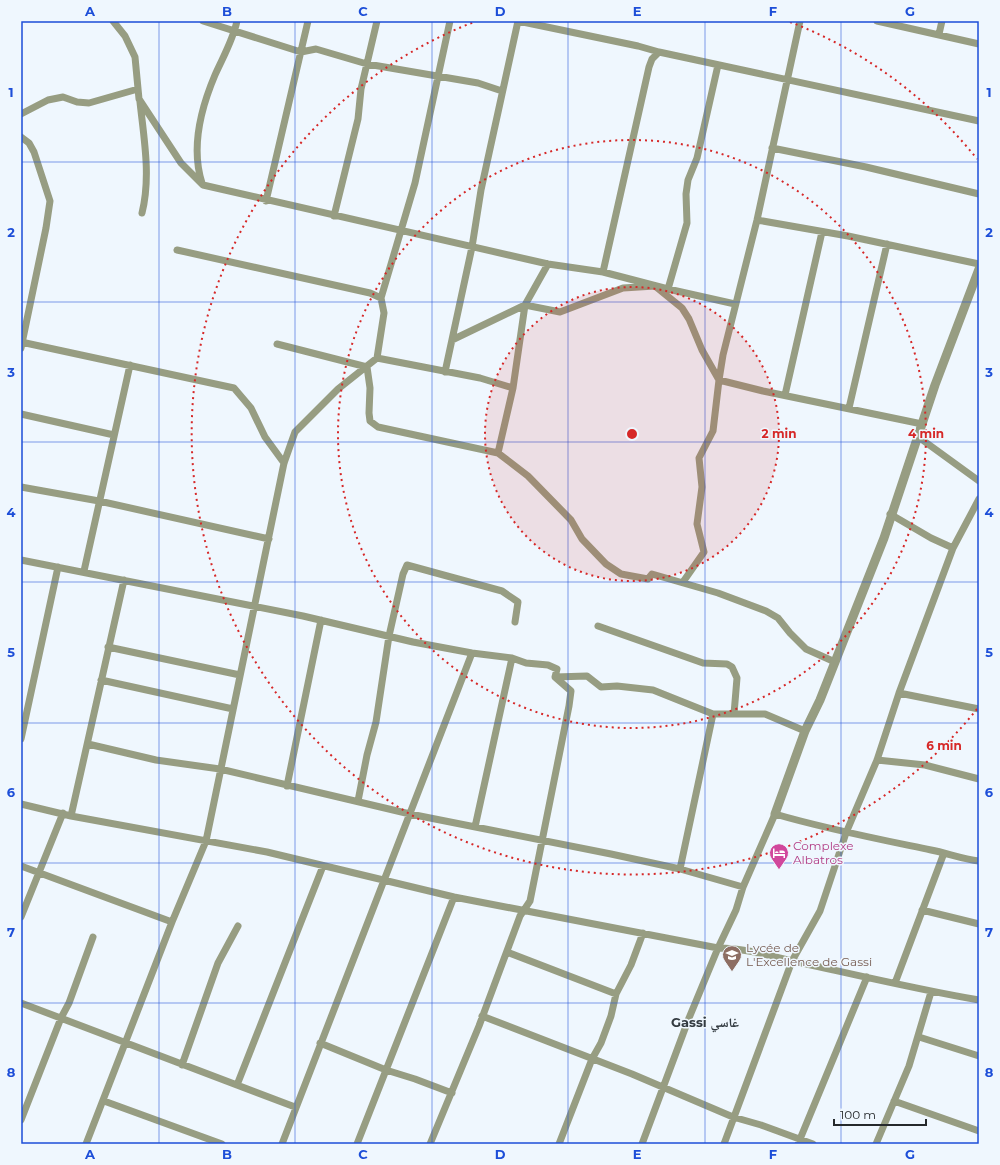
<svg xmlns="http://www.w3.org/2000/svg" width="1000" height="1165" font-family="Montserrat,'Noto Naskh Arabic',sans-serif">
<rect width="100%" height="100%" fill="#eff7fe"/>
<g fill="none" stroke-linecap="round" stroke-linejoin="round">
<path stroke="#979d82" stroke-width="7" d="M 113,21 L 125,36 L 135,57 L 139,99 L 181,163 L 203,185 L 548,264 L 603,272 L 668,289 L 735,304
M 203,21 L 301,52 L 316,49 L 367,64 L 478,83 L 502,91
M 877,21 L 979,44
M 939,34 L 942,21
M 140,102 C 144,139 151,177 142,213
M 21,114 L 48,100 L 63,97 L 77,102 L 89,103 L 138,89
M 21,137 L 29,143 L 34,152 L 50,201 L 46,228 L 21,348
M 772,148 L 866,167 L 979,194
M 202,183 C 191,149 201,108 215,75 C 223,57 233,40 237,21
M 266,201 L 308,21
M 334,216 L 358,119 L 361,89 L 377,21
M 757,220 L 848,236 L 979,264
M 177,250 L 370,293 L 381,298
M 603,272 L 649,67 L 652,59 L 659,52 L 979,121
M 668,289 L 687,223 L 686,194 L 688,180 L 697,158 L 718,65
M 452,340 L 525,305 L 560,312 L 623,288 L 655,286 L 682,308 L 689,319 L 702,350 L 719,380 L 763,391 L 922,424
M 21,342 L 234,388 L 251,408 L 265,437 L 284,463
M 277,344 L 367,367
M 377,358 L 480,378 L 513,388
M 367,367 L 370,388 L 369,413 L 370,421 L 378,427 L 498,453 L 528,476 L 571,520 L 582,539 L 606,564 L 621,574 L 648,579 L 652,574 L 718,593 L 766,611 L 778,618 L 790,633 L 806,649 L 835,662
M 445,372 L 472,247 L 481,190 L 518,21 L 638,46 L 659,52
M 785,395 L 822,232
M 849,408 L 887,244
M 21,414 L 114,435
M 917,436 L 979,481
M 498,453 L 513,388 L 525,305 L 548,264
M 21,487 L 99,501 L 269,539
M 890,514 L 931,538 L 953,548
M 21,560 L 303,616 L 413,642 L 472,653 L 512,658 L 526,663 L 548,665 L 557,669 L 555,677 L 571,691 L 569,706 L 530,901 L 520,916 L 479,1026 L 430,1144
M 84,571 L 130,365
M 683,582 L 704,552 L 697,524 L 702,487 L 699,458 L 713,431 L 719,380 L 723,355 L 757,220 L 800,21
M 598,626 L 703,663 L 727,664 L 732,667 L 737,678 L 734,714
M 108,647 L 240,675
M 555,677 L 587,676 L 601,687 L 617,686 L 653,690 L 713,714 L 765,714 L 805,731
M 101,680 L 233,709
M 899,693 L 979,709
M 21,739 L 58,567
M 88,744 L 156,760 L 220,769 L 410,814 L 611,854 L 680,869 L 743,887
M 877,760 L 925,765 L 979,779
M 287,786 L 321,620
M 358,801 L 367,755 L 376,722 L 389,636 L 403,574 L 407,565 L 502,591 L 518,602 L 515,622
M 21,804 L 71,816 L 267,852 L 454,897 L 718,948 C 747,948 773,957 802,963 C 861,976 920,990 979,1000
M 71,816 L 124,580
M 475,827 L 512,658
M 21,866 L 172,922
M 680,869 L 713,714
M 922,910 L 979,924
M 21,917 L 63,813
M 507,952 L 616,994
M 895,983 L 944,853
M 21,1003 L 295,1107
M 482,1016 L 632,1074 L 733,1117 L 761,1125 L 813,1144
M 919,1037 L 979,1056
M 320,1043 L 386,1070 L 415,1079 L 452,1093
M 182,1065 L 218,963 L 238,926
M 237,1085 L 323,866
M 104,1101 L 222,1144
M 894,1101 L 979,1131
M 21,1120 L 61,1018 L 69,1003 L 93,937
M 86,1144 L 172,922 L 206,841 L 284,463 L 295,432 L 338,389 L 377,358 L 384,313 L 381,298 L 415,183 L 450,21
M 282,1144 L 472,653
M 357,1144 L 454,897
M 559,1144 L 592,1059 L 601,1043 L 611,1016 L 616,994 L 631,965 L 643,933
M 642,1144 L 689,1018 L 718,948 L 736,910 L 743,887 L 775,814 C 826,829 878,839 931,850 C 947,853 962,859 979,861
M 724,1144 L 792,961 L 820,911 L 846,833 L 877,760 L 899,693 L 953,548 L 979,499
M 798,1144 L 867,977
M 876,1144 L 909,1066 L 931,992"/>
<path stroke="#979d82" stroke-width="9" d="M 775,814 L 805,731 L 820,700 L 884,538 L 935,385 L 979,269"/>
</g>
<path fill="none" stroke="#1d4ed8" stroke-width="1" stroke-opacity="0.55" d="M 159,21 L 159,1144M 295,21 L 295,1144M 432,21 L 432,1144M 568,21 L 568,1144M 705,21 L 705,1144M 841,21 L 841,1144M 21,162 L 979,162M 21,302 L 979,302M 21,442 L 979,442M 21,582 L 979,582M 21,723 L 979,723M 21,863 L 979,863M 21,1003 L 979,1003"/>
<circle cx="632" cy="434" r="147" fill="#d62828" fill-opacity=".12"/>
<g fill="none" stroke="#d62828" stroke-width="2" stroke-dasharray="2 4">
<circle cx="632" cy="434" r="147"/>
<circle cx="632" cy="434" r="294"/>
<path d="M977 709A441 441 0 1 1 474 22M790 22A441 441 0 0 1 977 159"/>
</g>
<defs>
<g id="hotel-pin" transform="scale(1)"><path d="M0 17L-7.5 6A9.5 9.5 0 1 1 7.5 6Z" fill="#d1479c" stroke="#eff7fe"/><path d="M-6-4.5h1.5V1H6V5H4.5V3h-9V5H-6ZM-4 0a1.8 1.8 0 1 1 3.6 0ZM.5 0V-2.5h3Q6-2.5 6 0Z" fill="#fff"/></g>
<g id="school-pin" transform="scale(1)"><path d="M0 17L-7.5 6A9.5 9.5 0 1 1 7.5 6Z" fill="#8d6e63" stroke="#eff7fe"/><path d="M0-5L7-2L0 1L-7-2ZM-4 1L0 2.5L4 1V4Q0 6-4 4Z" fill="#fff"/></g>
</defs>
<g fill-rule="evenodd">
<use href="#hotel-pin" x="779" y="853"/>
<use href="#school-pin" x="732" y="955"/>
</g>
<g text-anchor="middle" stroke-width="3" stroke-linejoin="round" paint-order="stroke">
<g font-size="12" fill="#b23c85" stroke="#eff7fe" text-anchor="start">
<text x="793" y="850">Complexe<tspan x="793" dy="14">Albatros</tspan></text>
</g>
<g font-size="12" fill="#785e54" stroke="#eff7fe" text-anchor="start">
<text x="746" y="952">Lycée de<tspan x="746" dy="14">L'Excellence de Gassi</tspan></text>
</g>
<g font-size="13" font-weight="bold" fill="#333b41" stroke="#eff7fe">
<text x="705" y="1027">Gassi غاسي</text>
</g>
</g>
<circle cx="632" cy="434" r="6" fill="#d62828" stroke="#eff7fe" stroke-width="2"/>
<g font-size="12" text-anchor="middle" font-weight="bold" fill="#d62828" stroke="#eff7fe" stroke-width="3" stroke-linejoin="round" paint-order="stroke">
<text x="779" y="438">2 min</text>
<text x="926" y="438">4 min</text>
<text x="944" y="750">6 min</text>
</g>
<rect width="1000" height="1165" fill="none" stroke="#eff7fe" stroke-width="44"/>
<path d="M834 1119v6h92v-6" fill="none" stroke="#25292c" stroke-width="2"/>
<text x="840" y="1119" font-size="12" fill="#25292c" stroke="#eff7fe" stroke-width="3" paint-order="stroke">100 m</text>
<rect x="22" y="22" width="956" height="1121" fill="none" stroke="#1d4ed8" stroke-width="1.5"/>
<g font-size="13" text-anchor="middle" font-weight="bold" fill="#1d4ed8">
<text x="90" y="16">A</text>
<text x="227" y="16">B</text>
<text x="363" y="16">C</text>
<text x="500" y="16">D</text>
<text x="637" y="16">E</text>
<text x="773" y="16">F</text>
<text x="910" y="16">G</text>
<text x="11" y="97">1</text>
<text x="989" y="97">1</text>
<text x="11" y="237">2</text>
<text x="989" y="237">2</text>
<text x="11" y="377">3</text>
<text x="989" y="377">3</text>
<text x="11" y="517">4</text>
<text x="989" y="517">4</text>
<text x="11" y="657">5</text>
<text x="989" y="657">5</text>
<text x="11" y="797">6</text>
<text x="989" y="797">6</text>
<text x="11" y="937">7</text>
<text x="989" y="937">7</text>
<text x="11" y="1077">8</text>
<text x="989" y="1077">8</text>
<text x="90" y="1159">A</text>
<text x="227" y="1159">B</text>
<text x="363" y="1159">C</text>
<text x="500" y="1159">D</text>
<text x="637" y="1159">E</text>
<text x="773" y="1159">F</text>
<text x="910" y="1159">G</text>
</g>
</svg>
